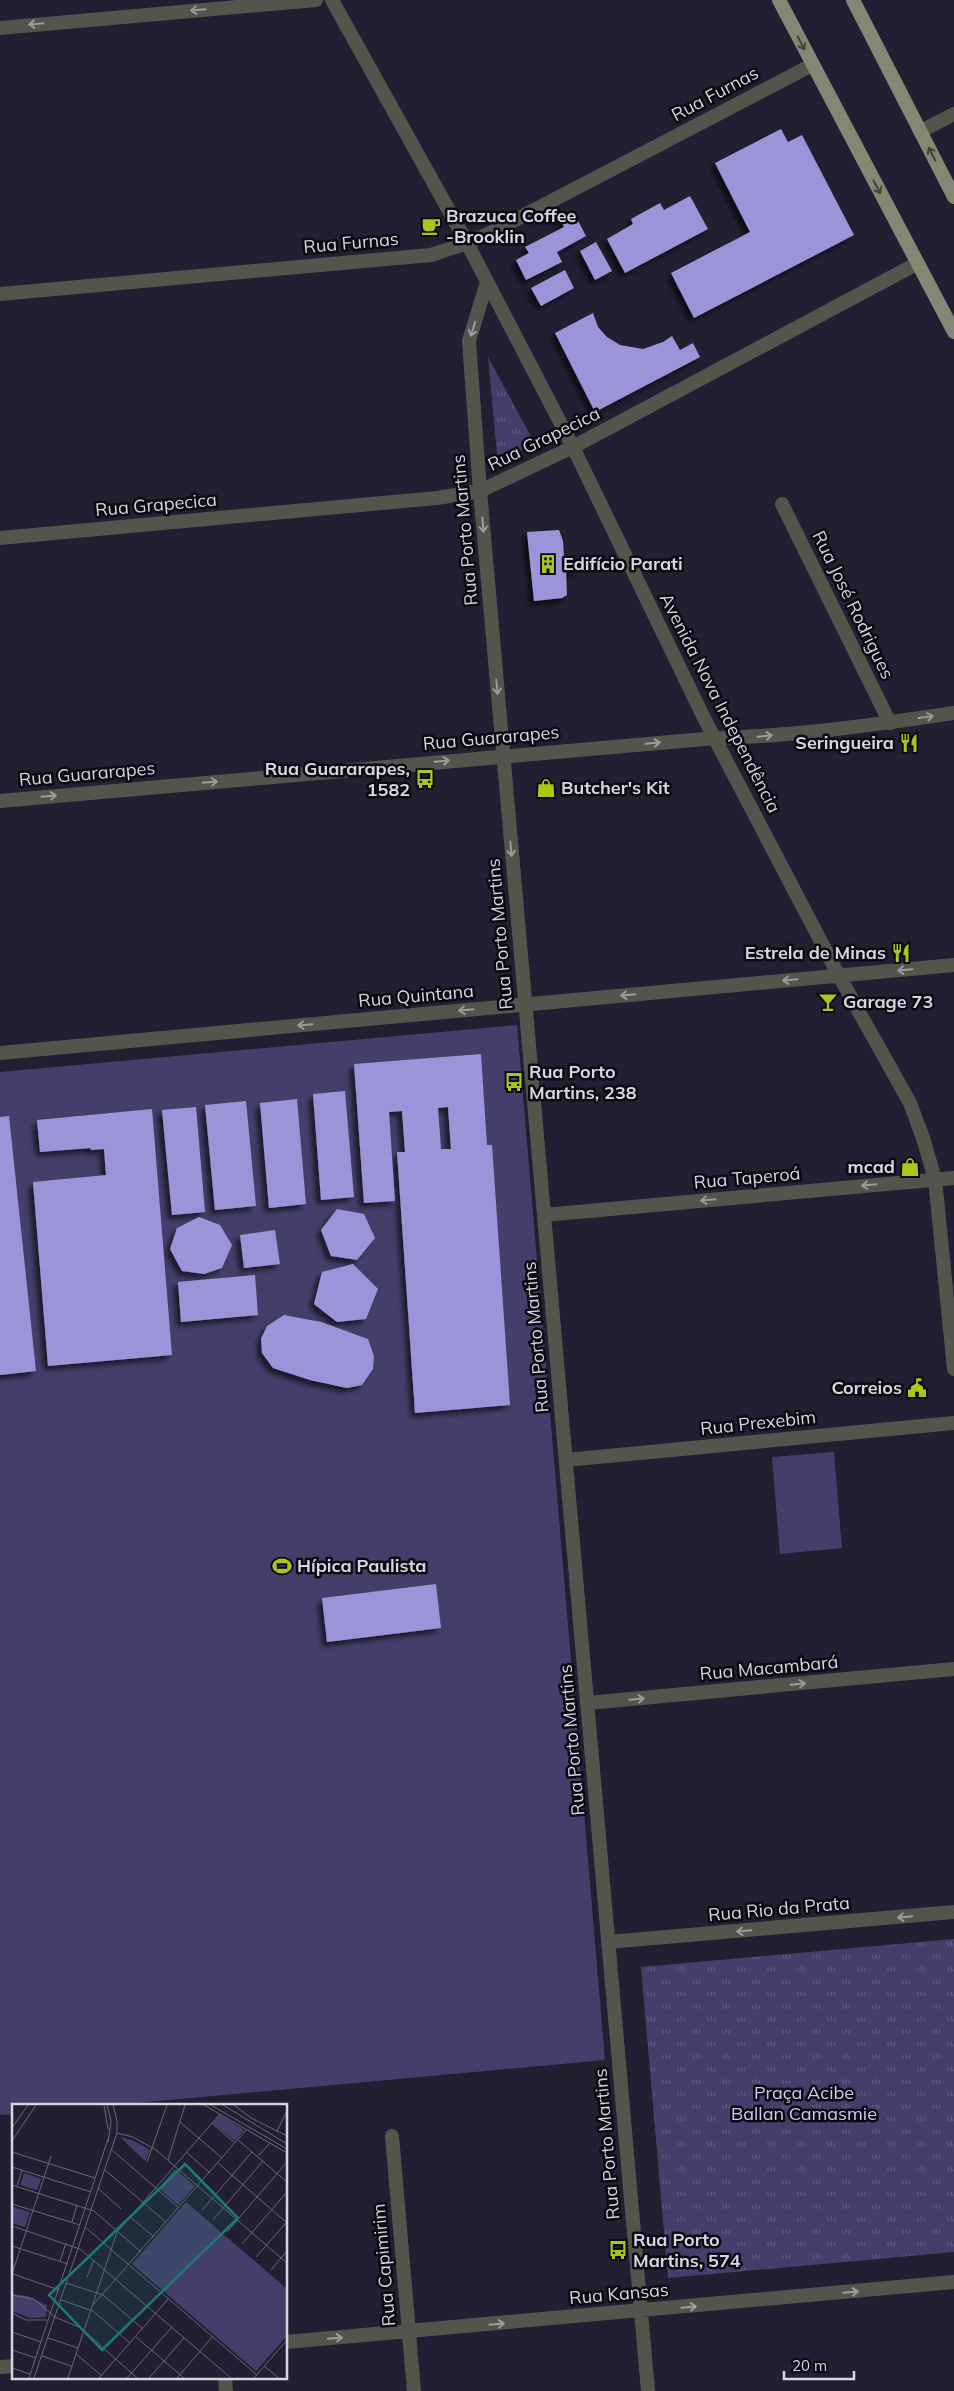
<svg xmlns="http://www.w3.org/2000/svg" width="954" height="2391" font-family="Mulish,sans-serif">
<defs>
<pattern id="park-tufts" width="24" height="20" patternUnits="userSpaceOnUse" patternTransform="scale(1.25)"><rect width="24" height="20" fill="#443f6a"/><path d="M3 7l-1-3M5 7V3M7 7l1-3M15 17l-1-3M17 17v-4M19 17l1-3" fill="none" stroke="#5e5a7f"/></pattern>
<filter id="shadow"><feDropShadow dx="-4.5" dy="4.5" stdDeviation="2.5" flood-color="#0009"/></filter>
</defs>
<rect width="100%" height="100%" fill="#211f31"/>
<path fill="#443f6a" d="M 517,1025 L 605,2060 L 114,2105 L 14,2105 L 14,2114 L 0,2115 L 0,1072 Z
M 834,1452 L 842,1548 L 780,1554 L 772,1457 Z"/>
<path fill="url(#park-tufts)" d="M 488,357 L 534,442 L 498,465 Z
M 954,1939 L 954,2252 L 668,2278 L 641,1967 Z"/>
<path fill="#9b94d8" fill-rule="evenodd" filter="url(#shadow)" d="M 781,129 L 788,142 L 802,135 L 854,235 L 694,318 L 671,273 L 750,232 L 715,163 Z
M 690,196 L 708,229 L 625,273 L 607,239 L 633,224 L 631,219 L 660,203 L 664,210 Z
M 574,213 L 586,236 L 557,252 L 562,262 L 526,280 L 516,260 L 529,253 L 525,247 L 564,227 L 561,220 Z
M 596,242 L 612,271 L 595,280 L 580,251 Z
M 565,270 L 574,288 L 541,306 L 531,288 Z
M 593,313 L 598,327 L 607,337 L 620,345 L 643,349 L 663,342 L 672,336 L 680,350 L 693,343 L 700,357 L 595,412 L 555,333 Z
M 559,530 L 563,541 L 564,556 L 573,557 L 578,569 L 575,571 L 566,571 L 567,595 L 562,598 L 534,601 L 527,532 Z
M 481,1054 L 487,1145 L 492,1145 L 510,1405 L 415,1413 L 397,1152 L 405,1152 L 402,1111 L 389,1112 L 395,1201 L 364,1203 L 354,1064 ZM 448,1107 L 451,1149 L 441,1149 L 438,1108 Z
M 345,1091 L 354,1197 L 321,1200 L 313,1094 Z
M 297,1099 L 306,1204 L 269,1208 L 260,1103 Z
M 246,1101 L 256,1206 L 215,1210 L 205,1105 Z
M 196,1107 L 205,1212 L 172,1215 L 162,1110 Z
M 152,1109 L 172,1355 L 48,1366 L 33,1182 L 106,1175 L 104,1149 L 91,1150 L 90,1148 L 40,1152 L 37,1120 Z
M 9,1116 L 36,1371 L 0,1375 L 0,1117 Z
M 337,1209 L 364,1214 L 375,1238 L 357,1260 L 331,1256 L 321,1230 Z
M 199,1217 L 220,1225 L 232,1245 L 222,1268 L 204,1274 L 182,1271 L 170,1249 L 177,1228 Z
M 275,1230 L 280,1264 L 244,1268 L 240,1235 Z
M 353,1264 L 378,1289 L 366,1319 L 337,1322 L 314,1304 L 322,1272 Z
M 255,1275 L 258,1315 L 181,1322 L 178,1282 Z
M 284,1315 L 321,1322 L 368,1339 L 374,1356 L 373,1369 L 362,1385 L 347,1388 L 310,1380 L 273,1368 L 262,1353 L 261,1339 L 267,1326 Z
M 436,1584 L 441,1628 L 327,1642 L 322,1598 Z"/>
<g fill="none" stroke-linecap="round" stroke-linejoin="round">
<path stroke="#53554c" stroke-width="14" d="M 332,0 L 467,243 L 573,447 L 704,718 L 839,976 L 910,1103 L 923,1138 L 935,1179 L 954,1369
M 921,131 L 954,114
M 487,282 L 469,341 L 480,491 L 648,2391
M 0,294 L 431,255 L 467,243 L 490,233 L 812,65
M 782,504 L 890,723
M 0,538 L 437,498 L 480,491 L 573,447 L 918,263
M 0,1053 L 954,965
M 544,1215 L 954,1178
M 566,1460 L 954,1423
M 588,1703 L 954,1669
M 608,1942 L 954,1912
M 392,2136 L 414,2391
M 286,2342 L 954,2282
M 0,2367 L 14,2366
M 225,2377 L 226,2391"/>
<path stroke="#53554c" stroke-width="14" d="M 0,28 L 316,0
M 0,801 L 716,738 C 795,736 875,725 954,713"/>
<path stroke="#838875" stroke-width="14" d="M 779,0 L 954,332
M 853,0 L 954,197"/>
</g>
<defs><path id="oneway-shaft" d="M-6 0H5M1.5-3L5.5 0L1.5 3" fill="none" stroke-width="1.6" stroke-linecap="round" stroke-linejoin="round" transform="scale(1.25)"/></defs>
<g stroke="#9b9b9e">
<use href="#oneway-shaft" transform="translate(198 10) rotate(175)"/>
<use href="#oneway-shaft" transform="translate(36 24) rotate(175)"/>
<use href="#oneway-shaft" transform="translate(473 329) rotate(107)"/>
<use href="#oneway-shaft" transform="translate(483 525) rotate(85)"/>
<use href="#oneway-shaft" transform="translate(497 687) rotate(85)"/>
<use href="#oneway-shaft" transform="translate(926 717) rotate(-8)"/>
<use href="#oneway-shaft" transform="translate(765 736) rotate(-6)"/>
<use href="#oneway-shaft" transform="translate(653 743) rotate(-5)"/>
<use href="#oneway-shaft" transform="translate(442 761) rotate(-5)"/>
<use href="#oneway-shaft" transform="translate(210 782) rotate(-5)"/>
<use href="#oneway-shaft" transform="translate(49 796) rotate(-5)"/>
<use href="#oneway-shaft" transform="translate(511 849) rotate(85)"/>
<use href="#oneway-shaft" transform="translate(905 970) rotate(175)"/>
<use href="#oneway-shaft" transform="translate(790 980) rotate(175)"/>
<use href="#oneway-shaft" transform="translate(628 995) rotate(175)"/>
<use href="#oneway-shaft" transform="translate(466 1010) rotate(175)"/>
<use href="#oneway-shaft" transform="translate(305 1025) rotate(175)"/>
<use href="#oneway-shaft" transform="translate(869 1185) rotate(175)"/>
<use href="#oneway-shaft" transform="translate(708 1200) rotate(175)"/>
<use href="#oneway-shaft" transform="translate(798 1684) rotate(-5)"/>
<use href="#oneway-shaft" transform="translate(637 1699) rotate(-5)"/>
<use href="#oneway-shaft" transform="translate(905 1917) rotate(175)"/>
<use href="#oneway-shaft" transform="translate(744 1931) rotate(175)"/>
<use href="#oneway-shaft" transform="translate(851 2292) rotate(-5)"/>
<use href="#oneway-shaft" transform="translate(689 2307) rotate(-5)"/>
<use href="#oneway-shaft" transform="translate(497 2324) rotate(-5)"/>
<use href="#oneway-shaft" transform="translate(335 2338) rotate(-5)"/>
</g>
<g stroke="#41433f">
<use href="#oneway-shaft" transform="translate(801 43) rotate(63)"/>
<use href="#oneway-shaft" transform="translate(932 154) rotate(-117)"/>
<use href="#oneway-shaft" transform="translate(877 187) rotate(62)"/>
</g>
<defs>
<g id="cafe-bare" transform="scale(1.5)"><path d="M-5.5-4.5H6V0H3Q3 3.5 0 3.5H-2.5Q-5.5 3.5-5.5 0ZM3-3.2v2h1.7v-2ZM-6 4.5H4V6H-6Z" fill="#aac719" stroke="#0b0a12" stroke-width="2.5" paint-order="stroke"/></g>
<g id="building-bare" transform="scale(1.5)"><path d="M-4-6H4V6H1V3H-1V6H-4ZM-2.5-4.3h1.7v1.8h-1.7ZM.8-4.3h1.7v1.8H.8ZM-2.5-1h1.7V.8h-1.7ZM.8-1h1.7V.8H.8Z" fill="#aac719" stroke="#0b0a12" stroke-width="2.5" paint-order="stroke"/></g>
<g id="restaurant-bare" transform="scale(1.5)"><path d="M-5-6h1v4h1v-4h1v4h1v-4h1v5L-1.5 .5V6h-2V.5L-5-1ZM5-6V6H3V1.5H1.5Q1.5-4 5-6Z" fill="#aac719" stroke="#0b0a12" stroke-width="2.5" paint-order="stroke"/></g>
<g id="bus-bare" transform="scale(1.5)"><path d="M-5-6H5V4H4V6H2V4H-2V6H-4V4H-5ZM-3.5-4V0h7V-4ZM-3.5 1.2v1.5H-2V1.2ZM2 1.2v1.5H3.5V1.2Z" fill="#aac719" stroke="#0b0a12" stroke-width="2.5" paint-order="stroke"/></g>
<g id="shop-bare" transform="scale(1.5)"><path d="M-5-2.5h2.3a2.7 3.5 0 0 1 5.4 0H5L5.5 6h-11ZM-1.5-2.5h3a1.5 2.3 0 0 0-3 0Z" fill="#aac719" stroke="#0b0a12" stroke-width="2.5" paint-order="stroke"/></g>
<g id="bar-bare" transform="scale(1.5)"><path d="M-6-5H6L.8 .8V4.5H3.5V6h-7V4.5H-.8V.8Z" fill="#aac719" stroke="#0b0a12" stroke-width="2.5" paint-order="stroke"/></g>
<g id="civic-bare" transform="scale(1.5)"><path d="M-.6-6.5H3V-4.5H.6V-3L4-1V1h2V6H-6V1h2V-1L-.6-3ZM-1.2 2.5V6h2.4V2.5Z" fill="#aac719" stroke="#0b0a12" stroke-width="2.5" paint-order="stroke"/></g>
<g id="stadium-bare" transform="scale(1.5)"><path d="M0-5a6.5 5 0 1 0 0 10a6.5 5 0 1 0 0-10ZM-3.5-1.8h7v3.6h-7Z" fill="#aac719" stroke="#0b0a12" stroke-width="2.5" paint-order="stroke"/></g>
</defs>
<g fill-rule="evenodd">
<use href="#cafe-bare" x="431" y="226"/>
<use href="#building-bare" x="548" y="564"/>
<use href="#restaurant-bare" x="909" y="743"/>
<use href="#bus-bare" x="425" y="779"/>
<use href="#shop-bare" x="546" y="788"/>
<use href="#restaurant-bare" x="901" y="953"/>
<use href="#bar-bare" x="828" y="1002"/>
<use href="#bus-bare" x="514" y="1082"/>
<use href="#shop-bare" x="910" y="1167"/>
<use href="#civic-bare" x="917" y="1388"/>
<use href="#stadium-bare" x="282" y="1566"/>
<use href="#bus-bare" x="618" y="2250"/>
</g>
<g text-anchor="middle" stroke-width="5" stroke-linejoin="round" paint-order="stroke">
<g font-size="18" fill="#d6d5e1" stroke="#0b0a12">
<text transform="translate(715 94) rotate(-28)" y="6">Rua Furnas</text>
<text transform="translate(351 243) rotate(-5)" y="6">Rua Furnas</text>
<text transform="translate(544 439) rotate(-26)" y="6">Rua Grapecica</text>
<text transform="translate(156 505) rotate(-5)" y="6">Rua Grapecica</text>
<text transform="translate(465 530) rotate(-95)" y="6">Rua Porto Martins</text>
<text transform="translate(853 605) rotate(64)" y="6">Rua José Rodrigues</text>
<text transform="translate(720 703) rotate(63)" y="6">Avenida Nova Independência</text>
<text transform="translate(491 738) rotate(-5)" y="6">Rua Guararapes</text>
<text transform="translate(87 774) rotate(-5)" y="6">Rua Guararapes</text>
<text transform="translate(500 934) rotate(-95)" y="6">Rua Porto Martins</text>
<text transform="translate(416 996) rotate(-5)" y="6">Rua Quintana</text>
<text transform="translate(747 1178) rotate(-5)" y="6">Rua Taperoá</text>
<text transform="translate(536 1337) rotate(-95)" y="6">Rua Porto Martins</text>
<text transform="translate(758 1423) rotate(-6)" y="6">Rua Prexebim</text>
<text transform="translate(769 1668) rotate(-5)" y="6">Rua Macambará</text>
<text transform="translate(572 1740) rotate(-95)" y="6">Rua Porto Martins</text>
<text transform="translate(779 1909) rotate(-5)" y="6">Rua Rio da Prata</text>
<text transform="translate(607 2144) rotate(-95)" y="6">Rua Porto Martins</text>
<text transform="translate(384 2265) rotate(-95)" y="6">Rua Capimirim</text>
<text transform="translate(619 2294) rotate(-5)" y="6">Rua Kansas</text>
</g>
<g font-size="18" font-weight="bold" fill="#d6d5e1" stroke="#0b0a12" text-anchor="start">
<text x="446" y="222">Brazuca Coffee<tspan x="446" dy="21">-Brooklin</tspan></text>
<text x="563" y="570">Edifício Parati</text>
<text x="894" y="749" text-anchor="end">Seringueira</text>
<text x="410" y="775" text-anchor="end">Rua Guararapes,<tspan x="410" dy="21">1582</tspan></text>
<text x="561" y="794">Butcher's Kit</text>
<text x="886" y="959" text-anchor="end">Estrela de Minas</text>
<text x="843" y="1008">Garage 73</text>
<text x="529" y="1078">Rua Porto<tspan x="529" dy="21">Martins, 238</tspan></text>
<text x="895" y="1173" text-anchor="end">mcad</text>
<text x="902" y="1394" text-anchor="end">Correios</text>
<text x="297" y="1572">Hípica Paulista</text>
<text x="633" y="2246">Rua Porto<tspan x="633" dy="21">Martins, 574</tspan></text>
</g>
<g font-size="18" fill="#ceccf1" stroke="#0b0a12">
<text x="804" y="2099">Praça Acibe<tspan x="804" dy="21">Ballan Camasmie</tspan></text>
</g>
</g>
<g transform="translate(12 2104)">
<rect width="275" height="275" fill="#211f31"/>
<path d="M 174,98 L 275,185 L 275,232 L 244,267 L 120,160 Z" fill="#443f6a"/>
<path d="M 208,11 L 232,26 L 223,37 L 201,19 ZM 108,33 L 120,36 L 138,46 L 133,57 ZM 163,65 L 183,82 L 166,101 L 147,84 ZM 12,69 L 29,75 L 25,86 L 8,81 ZM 1,103 L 18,108 L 13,123 L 0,119 ZM 0,190 L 15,192 L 35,201 L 34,213 L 18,214 L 0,207 Z" fill="#443f6a"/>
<path fill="none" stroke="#696877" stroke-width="1" d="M 92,1 L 96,25M 95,1 L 99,17 L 96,38M 192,1 L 275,49M 199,1 L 275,45M 211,1 L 275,40M 222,1 L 239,14 L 275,32M 168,18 L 210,54M 200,19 L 223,39M 0,24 L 16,1M 265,27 L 275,7M 105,29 L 121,33 L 144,46 L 275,159M 226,36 L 275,78M 0,37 L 24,1M 100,46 L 167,104M 0,48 L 83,74M 174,48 L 198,69M 246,52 L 258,39M 156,56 L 173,1M 135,58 L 155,1M 206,59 L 275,119M 0,63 L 79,88M 93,66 L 154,118M 0,81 L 82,107 L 129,148M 5,82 L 10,66M 86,84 L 109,105M 0,100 L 68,121M 190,106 L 240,48M 118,113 L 142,133M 201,116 L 251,57M 60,118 L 65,101M 0,122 L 68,145 L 219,274M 73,123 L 245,271M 215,128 L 275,58M 230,140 L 275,88M 0,142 L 56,160M 244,153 L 274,119M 48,157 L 54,139M 259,166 L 275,147M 0,170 L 39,52M 1,170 L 47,186M 75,173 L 82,156M 54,179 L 91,191 L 131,225M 0,191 L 22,195 L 43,213 L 69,224 L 125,274M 49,196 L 81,207 L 118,239M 80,202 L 234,26M 0,209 L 14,216 L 35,216M 0,228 L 29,238M 124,233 L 172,274M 36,234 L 66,244M 0,246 L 24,254M 64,250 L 90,272M 30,252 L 59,262M 252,262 L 267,274M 0,264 L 18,270M 17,274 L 96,35M 22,274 L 105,29 L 105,17 L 101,1M 56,274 L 105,128 L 208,10M 87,274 L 157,194M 115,274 L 160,223M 137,274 L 172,234M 165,274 L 201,232M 242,274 L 275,236"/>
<path fill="#197b74" fill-opacity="0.15" stroke="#197b74" stroke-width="2.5" d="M 173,60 L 226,114 L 90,246 L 37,191 Z"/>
<rect width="275" height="275" fill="none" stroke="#d6d5e1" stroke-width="2.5"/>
</g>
<path d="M784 2371v8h70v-8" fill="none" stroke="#d6d5e1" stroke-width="2.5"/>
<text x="792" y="2371" font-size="15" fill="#d6d5e1" stroke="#0b0a12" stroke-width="4" paint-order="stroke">20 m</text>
</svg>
